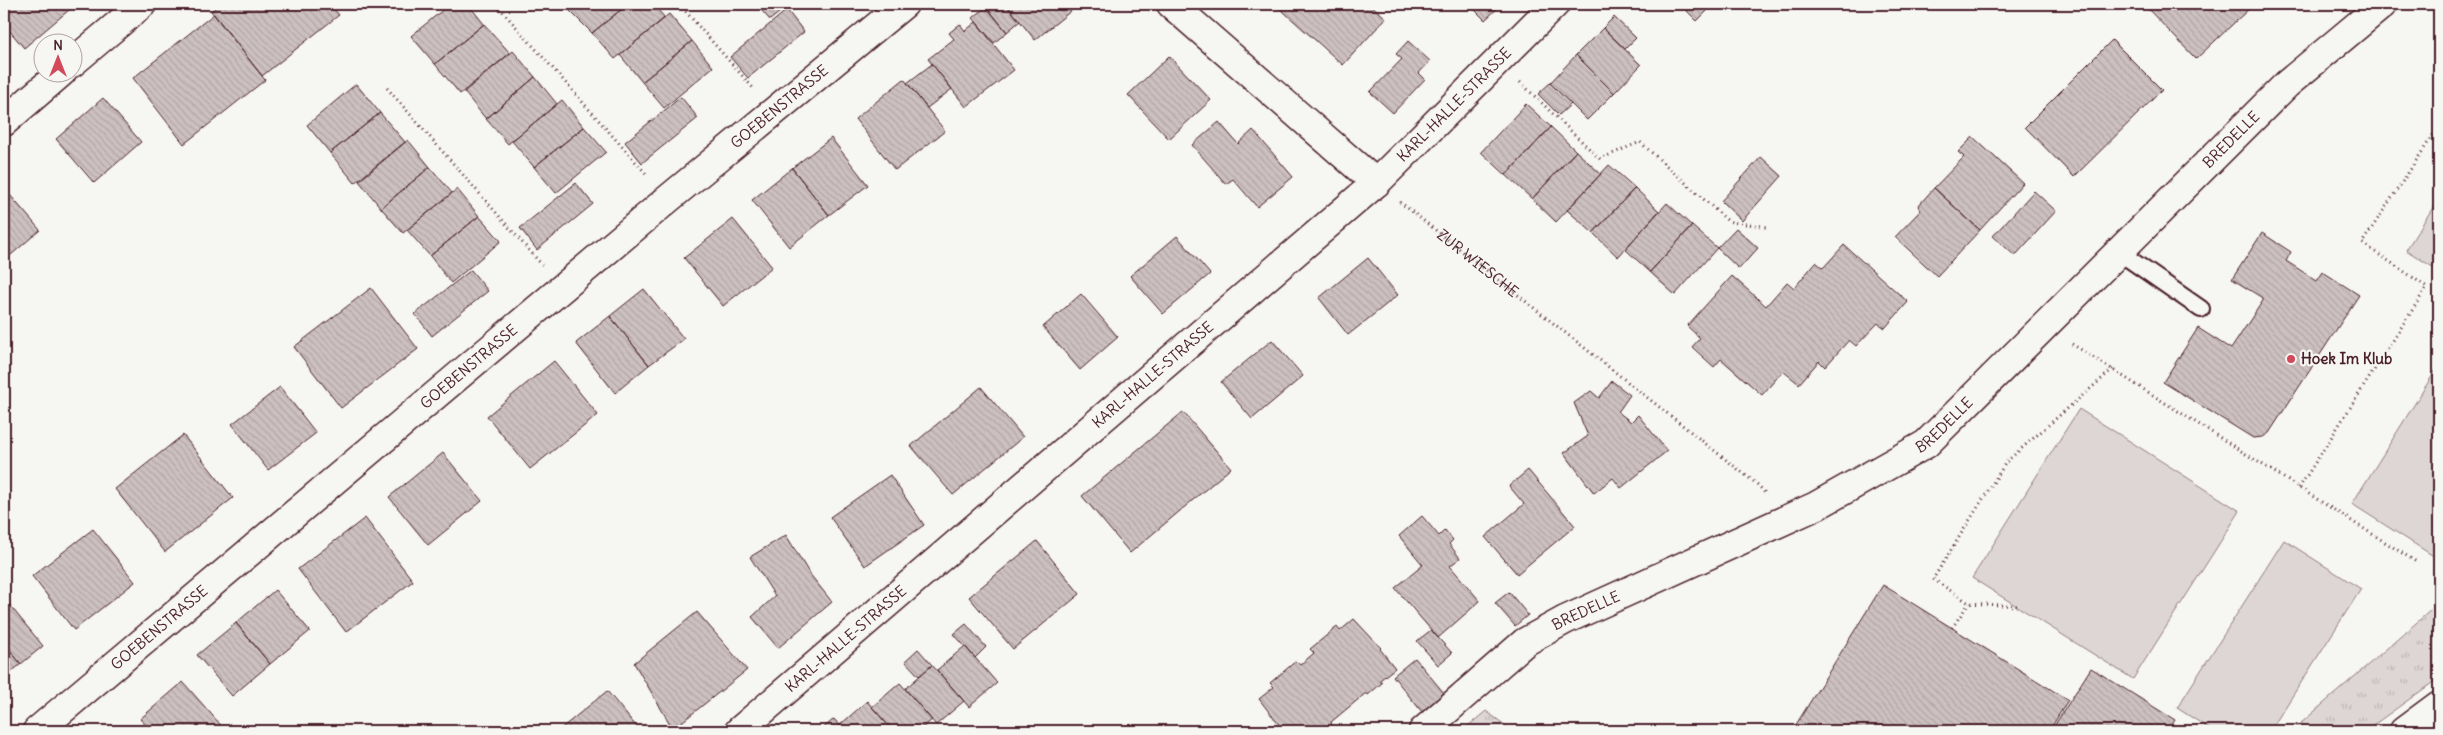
<svg xmlns="http://www.w3.org/2000/svg" width="2443" height="735" font-family="Delius,sans-serif">
<defs>
<pattern id="grass-tufts" width="24" height="20" patternUnits="userSpaceOnUse" patternTransform="scale(1.25)"><rect width="24" height="20" fill="#ddd6d5"/><path d="M3 7l-1-3M5 7V3M7 7l1-3M15 17l-1-3M17 17v-4M19 17l1-3" fill="none" stroke="#bfb7b7"/></pattern>
<pattern id="building-back-hatch" width="6" height="6" patternUnits="userSpaceOnUse" patternTransform="scale(1.25)"><rect width="6" height="6" fill="#ccc1c0"/><path d="M-1 5l2 2M0 0l6 6M5-1l2 2" fill="none" stroke="#b1a5a5"/></pattern>
</defs>
<rect width="100%" height="100%" fill="#f6f6f2"/>
<filter id="ink" filterUnits="userSpaceOnUse"><feTurbulence type="fractalNoise" baseFrequency=".02" numOctaves="2"/><feDisplacementMap in="SourceGraphic" scale="10" xChannelSelector="R" yChannelSelector="G"/><feConvolveMatrix kernelMatrix="1 2 1 2 8 2 1 2 1" color-interpolation-filters="sRGB"/></filter>
<g filter="url(#ink)">
<path fill="url(#grass-tufts)" stroke="#947a80" d="M 2439,603 L 2439,678 L 2365,731 L 2292,731 Z
M 1486,711 L 1513,731 L 1514,731 L 1462,731 Z"/>
<path fill="#ddd6d5" stroke="#947a80" d="M 2439,198 L 2439,271 L 2406,250 Z
M 2439,365 L 2439,550 L 2435,557 L 2352,504 Z
M 2079,409 L 2240,511 L 2133,679 L 1972,578 Z
M 2284,540 L 2361,589 L 2270,731 L 2213,731 L 2177,708 Z"/>
<path fill="url(#building-back-hatch)" stroke="#4a1f2b" d="M 4,4 L 76,4 L 24,48 L 4,24 Z
M 221,4 L 330,4 L 339,15 L 262,76 L 211,11 Z
M 450,4 L 468,4 L 484,24 L 435,64 L 411,36 Z
M 564,4 L 574,4 L 568,9 Z
M 574,4 L 628,4 L 592,33 L 568,9 Z
M 628,4 L 653,4 L 665,18 L 615,59 L 592,33 Z
M 756,4 L 790,4 L 770,20 Z
M 991,4 L 1005,4 L 1020,21 L 1007,32 L 987,7 Z
M 1006,4 L 1075,4 L 1077,6 L 1035,40 Z
M 1275,4 L 1370,4 L 1386,18 L 1343,65 Z
M 1469,4 L 1502,4 L 1485,20 Z
M 1680,4 L 1714,4 L 1697,21 Z
M 2153,4 L 2254,4 L 2196,59 L 2148,9 Z
M 986,7 L 1007,32 L 994,43 L 973,18 Z
M 787,10 L 804,32 L 748,78 L 730,57 Z
M 214,14 L 265,80 L 184,144 L 133,78 Z
M 669,14 L 692,41 L 642,82 L 620,55 Z
M 1614,17 L 1636,38 L 1625,49 L 1603,28 Z
M 976,22 L 1014,70 L 966,107 L 928,59 L 954,39 L 949,33 L 960,24 L 965,31 Z
M 484,24 L 510,53 L 460,94 L 435,64 Z
M 1603,28 L 1641,65 L 1614,93 L 1576,55 Z
M 2112,40 L 2162,90 L 2074,177 L 2025,127 Z
M 692,41 L 713,67 L 664,108 L 642,82 Z
M 1408,41 L 1430,61 L 1419,73 L 1425,79 L 1393,113 L 1370,92 L 1402,59 L 1396,54 Z
M 513,51 L 535,77 L 486,119 L 464,92 Z
M 1576,55 L 1614,93 L 1587,120 L 1550,83 Z
M 1169,56 L 1211,100 L 1169,139 L 1128,95 Z
M 932,64 L 952,89 L 927,108 L 907,83 Z
M 535,77 L 557,104 L 508,144 L 486,119 Z
M 904,79 L 945,131 L 895,170 L 855,119 Z
M 1550,83 L 1571,104 L 1559,115 L 1538,94 Z
M 356,84 L 380,113 L 330,153 L 307,125 Z
M 681,97 L 698,118 L 642,163 L 625,142 Z
M 103,98 L 141,142 L 94,183 L 56,139 Z
M 562,100 L 584,127 L 534,167 L 512,141 Z
M 1526,104 L 1551,127 L 1506,175 L 1481,152 Z
M 380,113 L 405,142 L 355,183 L 330,153 Z
M 1219,122 L 1238,144 L 1253,130 L 1293,177 L 1257,207 L 1233,179 L 1226,184 L 1192,145 Z
M 584,127 L 606,152 L 556,193 L 534,167 Z
M 1551,127 L 1576,151 L 1532,199 L 1506,175 Z
M 1973,137 L 2023,183 L 1980,230 L 1934,188 L 1964,157 L 1958,152 Z
M 831,138 L 868,185 L 829,215 L 792,168 Z
M 408,140 L 430,167 L 381,208 L 359,181 Z
M 1576,151 L 1601,174 L 1556,222 L 1532,199 Z
M 1761,157 L 1782,176 L 1742,221 L 1721,201 Z
M 1609,165 L 1635,188 L 1593,233 L 1567,210 Z
M 430,167 L 452,193 L 403,233 L 381,208 Z
M 792,168 L 829,215 L 789,247 L 752,200 Z
M 576,183 L 593,204 L 537,250 L 520,228 Z
M 4,188 L 40,230 L 4,261 Z
M 1635,188 L 1659,211 L 1618,257 L 1593,233 Z
M 1934,188 L 1980,230 L 1937,276 L 1895,237 L 1921,210 L 1918,206 Z
M 457,189 L 479,216 L 430,256 L 407,230 Z
M 2034,191 L 2056,211 L 2015,256 L 1993,236 Z
M 1667,203 L 1692,226 L 1650,272 L 1625,249 Z
M 479,216 L 501,241 L 451,283 L 430,256 Z
M 733,219 L 772,267 L 723,306 L 684,258 Z
M 1692,226 L 1717,248 L 1675,295 L 1650,272 Z
M 1736,228 L 1758,248 L 1739,269 L 1717,248 Z
M 2262,233 L 2291,252 L 2286,261 L 2317,281 L 2323,272 L 2359,295 L 2269,433 L 2263,437 L 2253,438 L 2163,382 L 2198,328 L 2231,349 L 2264,299 L 2232,279 Z
M 1177,236 L 1210,274 L 1163,314 L 1130,276 Z
M 1844,245 L 1908,302 L 1885,328 L 1878,323 L 1856,346 L 1849,340 L 1825,367 L 1819,361 L 1799,384 L 1783,371 L 1762,395 L 1721,359 L 1714,367 L 1692,347 L 1700,338 L 1687,326 L 1732,276 L 1766,306 L 1787,282 L 1794,288 L 1816,262 L 1823,268 Z
M 1368,258 L 1398,295 L 1348,335 L 1319,298 Z
M 471,270 L 488,291 L 432,336 L 415,314 Z
M 371,288 L 418,349 L 341,408 L 294,347 Z
M 644,289 L 684,339 L 649,365 L 610,316 Z
M 1081,294 L 1118,337 L 1080,370 L 1043,327 Z
M 610,316 L 649,365 L 615,393 L 576,343 Z
M 1272,340 L 1303,376 L 1252,419 L 1221,382 Z
M 554,361 L 598,415 L 530,469 L 487,416 Z
M 1612,381 L 1630,395 L 1618,412 L 1631,422 L 1638,415 L 1667,451 L 1621,488 L 1613,478 L 1594,493 L 1564,453 L 1588,436 L 1574,403 L 1591,391 L 1599,398 Z
M 280,387 L 316,433 L 268,470 L 232,424 Z
M 981,387 L 1023,437 L 953,495 L 911,446 Z
M 1183,412 L 1231,468 L 1130,553 L 1082,496 Z
M 183,435 L 233,498 L 165,552 L 115,489 Z
M 443,453 L 482,501 L 428,545 L 389,497 Z
M 1528,470 L 1575,526 L 1517,574 L 1485,537 L 1524,504 L 1509,486 Z
M 890,475 L 924,525 L 865,566 L 830,517 Z
M 1422,516 L 1439,536 L 1445,530 L 1453,540 L 1449,544 L 1460,558 L 1450,566 L 1480,601 L 1438,638 L 1395,588 L 1423,565 L 1399,536 Z
M 365,518 L 413,581 L 346,632 L 298,569 Z
M 93,529 L 135,582 L 74,630 L 32,576 Z
M 786,535 L 809,573 L 832,602 L 778,648 L 752,617 L 775,596 L 750,557 Z
M 1037,541 L 1080,594 L 1013,649 L 969,597 Z
M 1883,585 L 2068,700 L 2049,731 L 1792,731 Z
M 275,590 L 310,631 L 270,664 L 236,623 Z
M 1509,592 L 1528,615 L 1515,626 L 1495,603 Z
M 7,602 L 43,646 L 21,664 L 4,643 L 4,604 Z
M 697,612 L 747,670 L 673,729 L 634,663 Z
M 1354,619 L 1381,648 L 1380,649 L 1395,668 L 1380,680 L 1382,683 L 1368,695 L 1366,693 L 1331,722 L 1332,725 L 1325,731 L 1283,730 L 1259,699 L 1274,687 L 1270,683 L 1296,661 L 1300,665 L 1314,653 L 1310,649 L 1337,627 L 1340,631 Z
M 236,623 L 270,664 L 232,696 L 197,655 Z
M 966,624 L 986,647 L 975,658 L 954,634 Z
M 1431,630 L 1452,653 L 1438,665 L 1417,641 Z
M 4,643 L 21,664 L 4,678 Z
M 965,646 L 997,683 L 969,707 L 937,670 Z
M 918,649 L 932,665 L 919,676 L 905,661 Z
M 1415,658 L 1444,693 L 1422,712 L 1393,676 Z
M 932,665 L 964,701 L 936,725 L 905,689 Z
M 2091,668 L 2175,720 L 2168,731 L 2051,731 Z
M 183,682 L 226,731 L 151,731 L 140,719 Z
M 900,683 L 932,720 L 918,731 L 893,731 L 872,707 Z
M 607,691 L 640,731 L 558,731 Z
M 867,701 L 872,707 L 893,731 L 845,731 L 840,725 Z
M 834,719 L 845,731 L 820,731 Z"/>
<g fill="none" stroke-linecap="round" stroke-linejoin="round">
<g stroke="#4a1f2b" stroke-width="20">
<path id="lane" d="M 2119,252 L 2201,309"/>
</g>
<g stroke="#4a1f2b" stroke-width="31">
<g id="street">
<path d="M 1171,4 L 1376,183"/>
<path d="M 72,63 L 142,4"/>
<path d="M 4,122 L 62,72"/>
<path id="s2" d="M 37,731 L 668,199 L 904,4"/>
<path id="s3" d="M 739,731 L 1376,183 L 1555,4"/>
<path id="s4" d="M 1423,731 L 1525,642 L 1565,620 L 1816,506 L 1926,444 L 2287,84 L 2383,4"/>
</g>
</g>
<g stroke="#4a1f2b" stroke-width="31">
<path id="highway" d="M 2404,731 L 2439,705"/>
</g>
<g stroke="#4a1f2b" stroke-width="3" stroke-dasharray="1 4" stroke-linecap="butt">
<path d="M 496,4 L 648,176"/>
<path d="M 679,4 L 754,89"/>
<path d="M 1520,82 L 1600,159 L 1640,142 L 1728,221 C 1742,225 1754,223 1768,228"/>
<path d="M 387,88 L 542,265"/>
<path id="s1" d="M 1400,202 L 1758,485 L 1766,494"/>
<path d="M 2072,344 L 2418,563"/>
<path d="M 2299,488 L 2427,287 L 2362,243 L 2439,126"/>
<path d="M 2017,606 L 1969,603 L 1933,579 L 2006,462 L 2113,369"/>
<path d="M 1952,628 L 1969,603"/>
</g>
<use href="#lane" stroke="#f6f6f2" stroke-width="16"/>
<use href="#street" stroke="#f6f6f2" stroke-width="28"/>
<use href="#highway" stroke="#f6f6f2" stroke-width="28"/>
</g>
</g>
<circle fill="#d1495b" stroke="#f6f6f2" stroke-width="2" cx="2291" cy="359" r="5"/>
<g text-anchor="middle" stroke-width="4.5" stroke-linejoin="round" paint-order="stroke">
<g font-size="15" fill="#4a1f2b" stroke="#f6f6f2">
<text dy="5" stroke="none"><textPath href="#s3" startOffset="951">KARL-HALLE-STRASSE</textPath></text>
<text dy="5" stroke="none"><textPath href="#s2" startOffset="970">GOEBENSTRASSE</textPath></text>
<text dy="5" stroke="none"><textPath href="#s4" startOffset="1014">BREDELLE</textPath></text>
<text dy="5" stroke="none"><textPath href="#s1" startOffset="99">ZUR WIESCHE</textPath></text>
<text dy="5" stroke="none"><textPath href="#s2" startOffset="565">GOEBENSTRASSE</textPath></text>
<text dy="5" stroke="none"><textPath href="#s3" startOffset="546">KARL-HALLE-STRASSE</textPath></text>
<text dy="5" stroke="none"><textPath href="#s4" startOffset="609">BREDELLE</textPath></text>
<text dy="5" stroke="none"><textPath href="#s4" startOffset="204">BREDELLE</textPath></text>
<text dy="5" stroke="none"><textPath href="#s2" startOffset="160">GOEBENSTRASSE</textPath></text>
<text dy="5" stroke="none"><textPath href="#s3" startOffset="141">KARL-HALLE-STRASSE</textPath></text>
</g>
<g font-size="15" font-weight="bold" fill="#4a1f2b" stroke="#f6f6f2" text-anchor="start">
<text x="2301" y="364">Hoek Im Klub</text>
</g>
</g>
<rect width="2443" height="735" fill="none" stroke="#f6f6f2" stroke-width="20"/>
<rect x="10" y="10" width="2423" height="715" fill="none" stroke="#4a1f2b" stroke-width="2" filter="url(#ink)"/>
<g transform="translate(58 58)"><circle r="24" fill="#f6f6f2" stroke="#b1a0a2"/>
<path d="M0-4L9 19L0 12L-9 19Z" fill="#d1495b"/>
<text y="-8" font-size="14" font-weight="bold" text-anchor="middle" fill="#4a1f2b">N</text>
</g>
</svg>
